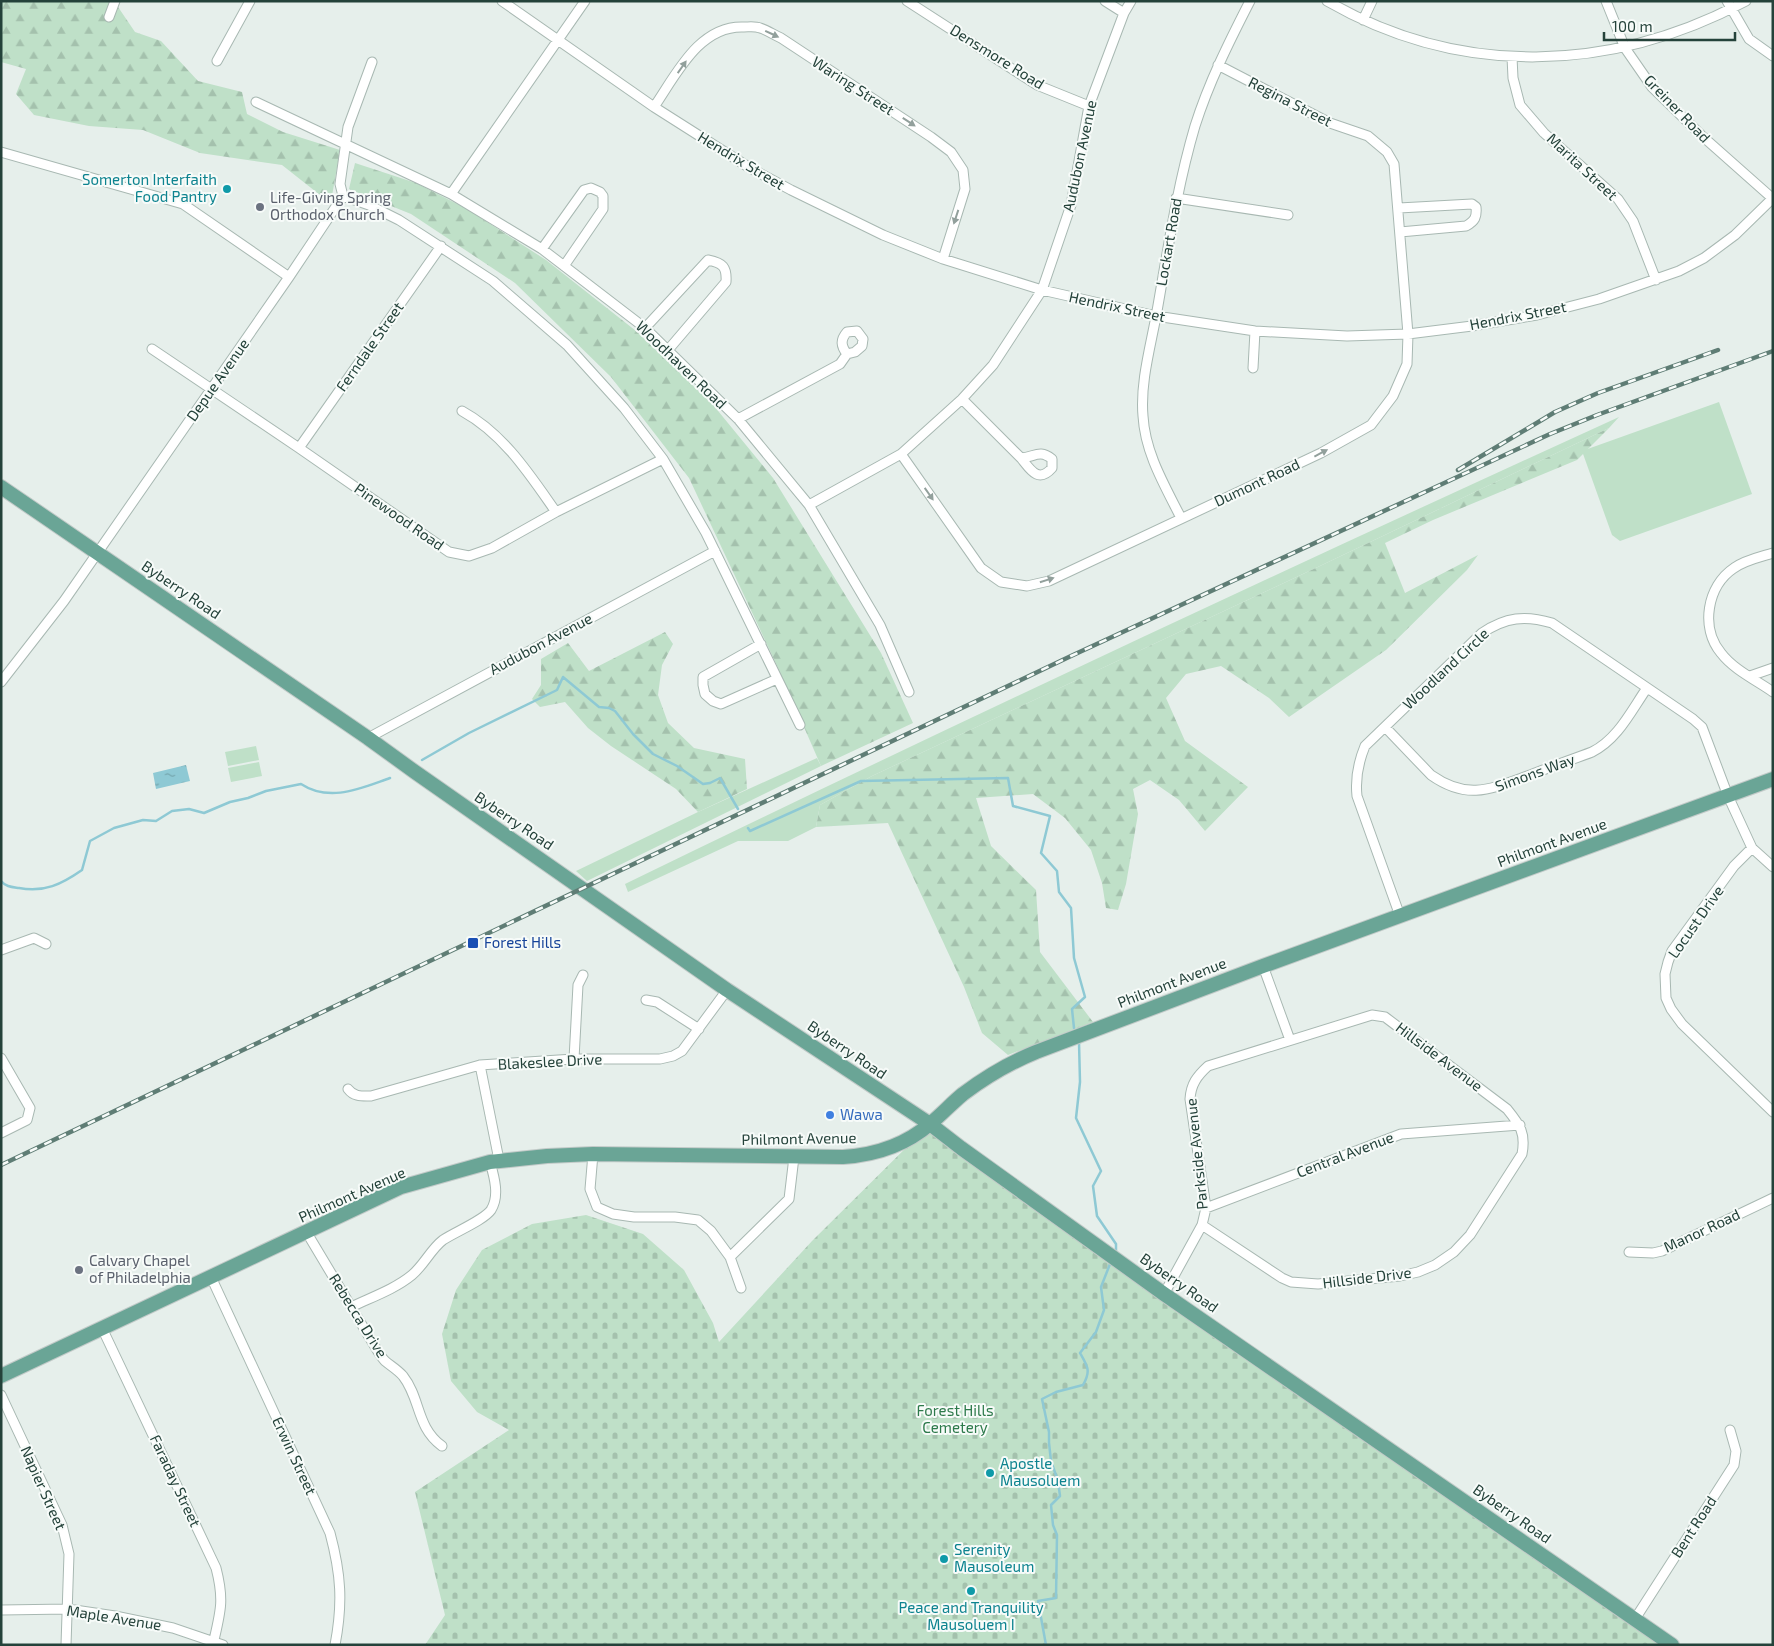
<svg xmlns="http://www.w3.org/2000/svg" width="1774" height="1646" font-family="'Exo 2',sans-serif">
<defs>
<pattern id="forest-firs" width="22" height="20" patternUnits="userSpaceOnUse" patternTransform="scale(1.25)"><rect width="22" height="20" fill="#bfe0c8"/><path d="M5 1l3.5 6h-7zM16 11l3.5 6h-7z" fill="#a4c1ad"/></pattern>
<pattern id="cemetery-stones" width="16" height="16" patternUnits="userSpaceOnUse" patternTransform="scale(1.25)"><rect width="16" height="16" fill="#bfe0c8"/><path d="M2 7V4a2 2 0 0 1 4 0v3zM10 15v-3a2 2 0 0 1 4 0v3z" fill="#a4c1ad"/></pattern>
<pattern id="water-ripples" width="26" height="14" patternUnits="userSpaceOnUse" patternTransform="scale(1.25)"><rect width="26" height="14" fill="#8ec9d4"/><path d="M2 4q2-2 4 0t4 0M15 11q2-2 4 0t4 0" fill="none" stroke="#74a5ad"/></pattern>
</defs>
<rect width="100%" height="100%" fill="#e6efeb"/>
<path fill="#bfe0c8" d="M 1719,402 L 1752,494 L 1620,541 L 1612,535 L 1582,451 Z
M 1619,417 L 1609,428 L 1322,565 L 872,776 L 820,805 L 816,827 L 788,841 L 738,841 L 628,892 L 625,884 C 954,724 1286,569 1619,417 Z
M 256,746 L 259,760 L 228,766 L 225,752 Z
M 817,758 L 821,766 L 587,881 L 576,871 L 698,812 Z
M 259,762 L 262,776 L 231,782 L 228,768 Z"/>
<path fill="url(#forest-firs)" d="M 1,1 L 114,1 L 135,32 L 161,41 L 198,81 L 242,92 L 247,114 L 283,132 L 340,150 L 332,196 L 320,195 L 282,165 L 200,153 L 143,130 L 89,126 L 34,115 L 16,94 L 26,69 L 1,62 Z
M 355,163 L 416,183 L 467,209 L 546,260 L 636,331 L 714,406 L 773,478 L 881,653 L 913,723 L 821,766 L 779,670 L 689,478 L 611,377 L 515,283 L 411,214 L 349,189 Z
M 1609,428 L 1577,460 L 1433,520 L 1385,543 L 1405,593 L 1478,555 L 1467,570 L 1386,650 L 1289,717 L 1269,698 L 1221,666 L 1186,674 L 1166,698 L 1185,741 L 1248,787 L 1205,831 L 1179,800 L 1150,780 L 1133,789 L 1138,814 L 1126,884 L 1118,910 L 1106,908 L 1102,883 L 1091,850 L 1065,818 L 1033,794 L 976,798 L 991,846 L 1036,890 L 1040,952 L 1093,1022 L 1008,1055 L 982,1033 L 964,987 L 888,823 L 816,827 L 820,805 L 872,776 L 1322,565 Z
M 665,632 L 673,644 L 662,665 L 658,695 L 668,723 L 694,748 L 745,759 L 747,789 L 698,812 L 676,789 L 611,746 L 588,728 L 565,702 L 540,707 L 532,699 L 541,685 L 541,659 L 568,643 L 589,671 Z"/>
<path fill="url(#cemetery-stones)" d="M 930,1124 L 1670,1645 L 425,1645 L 445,1615 L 415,1492 L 509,1430 L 477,1412 L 451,1381 L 442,1334 L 456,1290 L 482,1250 L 532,1224 L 586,1215 L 643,1234 L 684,1270 L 713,1323 L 719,1342 L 812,1241 Z"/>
<path fill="url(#water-ripples)" d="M 186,765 L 190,781 L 156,789 L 153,773 Z"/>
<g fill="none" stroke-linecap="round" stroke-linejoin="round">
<path stroke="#8ec9d4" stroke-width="2.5" d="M 422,760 L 469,733 L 557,690 L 563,677 L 599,707 L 609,708 L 615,711 L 633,734 L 653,754 L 677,766 L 703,784 L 710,783 L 720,778 L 738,809
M 748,828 L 750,831 L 861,781 L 1008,778 L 1013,806 L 1050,816 L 1041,853 L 1057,871 L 1059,892 L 1071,908 L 1074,958 L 1085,997 L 1072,1009 L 1074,1028
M 1,881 C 6,887 12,887 19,888 C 44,893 62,884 82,870 L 90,841 L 114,828 L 143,820 L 156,821 L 172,811 L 189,809 L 204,813 L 230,802 L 248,798 L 266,791 L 301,784 C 330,803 361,788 390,778
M 1079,1042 L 1080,1082 L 1076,1118 L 1101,1171 L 1093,1186 L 1097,1216 L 1116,1244 L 1116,1251
M 1046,1645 L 1038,1601 L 1056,1598 L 1057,1535 L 1053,1525 L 1051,1505 L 1060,1496 L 1058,1481 L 1051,1461 L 1049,1443 L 1049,1432 L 1042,1399 L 1056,1392 L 1083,1385 C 1091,1371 1088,1367 1080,1353 L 1096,1332 L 1104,1310 L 1101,1287 L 1110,1264"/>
<g stroke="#a8b8b2" stroke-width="11">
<path id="street" d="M 502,1 L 654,107 L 750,168 L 791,190 L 883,235 L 943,259 L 1042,290 L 1156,316 L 1255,331 L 1347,336 L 1408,334 L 1472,326 L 1537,315 L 1599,299 L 1679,271 L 1704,258 L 1735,235 L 1773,198
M 907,1 L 1037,85 L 1089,106
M 1105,1 L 1124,13
M 1327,1 C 1461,78 1611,73 1746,1
M 1606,1 L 1625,48 L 1652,87 L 1701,135 L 1772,198
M 1727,1 L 1749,39 L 1773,56
M 109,17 L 115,1
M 1363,20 L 1372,1
M 1512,57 L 1513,78 L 1520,105 L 1544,133 L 1618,199 L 1633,221 L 1656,280
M 217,61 L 250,1
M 256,102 L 451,194 L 542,249 L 645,328 L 738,419 L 809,505 L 880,625 L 909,692
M 654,107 C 676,75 699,25 744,27 C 749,27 755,26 760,28 C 767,30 774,35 781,38 L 931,137 L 951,152 L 963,170 L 965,189 L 943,259
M 1,152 L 183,204 L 289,277
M 451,194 L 585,1
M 343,196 L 369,205 L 399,220 L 493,281 L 567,345 L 624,408 L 663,459 L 706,533 L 800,725
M 1176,198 L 1288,215
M 1399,208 L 1472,204 L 1476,207 C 1477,217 1475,221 1466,226 L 1400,232
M 542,249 L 584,190 L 591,188 L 600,192 L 603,196 L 603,209 L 564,266
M 645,328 L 708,260 C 723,263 727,267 726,282 L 668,350
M 152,349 L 299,448 L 449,552 L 469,556 L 492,548 L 556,512 L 663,459
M 1253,368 L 1255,331
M 962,399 L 1021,458 C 1035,457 1039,449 1052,459 L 1052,468 C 1038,484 1030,469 1021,458
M 462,411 C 504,434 530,475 556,512
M 738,419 L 840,364 L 847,354 C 841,346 840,340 847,332 L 857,331 L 863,339 L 862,346 L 855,352 L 847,354
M 299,448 L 441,246
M 901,454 L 981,568 L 1001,582 L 1027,586 L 1049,581 L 1321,453 L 1371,425 L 1393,396 L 1407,364 L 1408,334 L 1394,164 L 1387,152 L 1368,136 L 1330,123 L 1218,65
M 809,505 L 901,454 L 962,399 L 993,365 L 1042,290 L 1071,205 L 1089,106 L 1124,13 L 1131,1
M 1181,518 C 1165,486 1145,453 1143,416 C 1140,382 1151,345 1157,311 C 1168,249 1177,187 1195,126 C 1209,82 1229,42 1250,1
M 1773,553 C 1760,557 1745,560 1734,568 C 1707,586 1700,628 1721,653 C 1734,670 1756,680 1773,692
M 761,644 L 703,677 L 703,685 L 705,694 L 713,701 L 721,704 L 777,679
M 1750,676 L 1773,668
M 1,682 L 64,601 L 289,277 L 343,196 L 340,184 L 348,127 L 372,62
M 1385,727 L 1431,775 C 1468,801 1491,789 1530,775 C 1550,767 1571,760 1592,752 C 1618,739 1631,711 1647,688
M 368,738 L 715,551
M 1752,848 L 1734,866 L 1672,951 L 1668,962 L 1665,974 L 1666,998 L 1671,1009 L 1682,1024 L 1773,1112
M 1400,916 L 1357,796 C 1355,778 1358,763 1365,746 L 1482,633 C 1506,617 1525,615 1552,623 L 1693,719 L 1702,727 L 1728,796 L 1752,848 L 1773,867
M 1,950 L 34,938 L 46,944
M 1263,966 L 1290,1040
M 646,1000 L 657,1002 L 699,1029
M 1,1058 L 30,1108 L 27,1120 L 1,1133
M 574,1059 L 578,985 L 583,975
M 480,1065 L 499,1160
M 348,1089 C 354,1097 362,1096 371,1096 L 480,1065 L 574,1059 L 660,1059 L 673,1056 L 682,1051 L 727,990
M 593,1154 L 590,1189 L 597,1207 L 613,1214 L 634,1217 L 675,1217 L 698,1220 L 711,1231 L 730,1257 L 741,1288
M 1206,1208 L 1401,1134 L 1520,1125
M 307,1233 L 374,1345 C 377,1350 381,1357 385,1361 C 391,1366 398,1370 403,1376 C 421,1399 416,1427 442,1446
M 1629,1252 L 1653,1253 L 1662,1251 L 1773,1198
M 730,1257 L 789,1199 L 794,1157
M 211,1277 L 330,1533 C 341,1574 343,1603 335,1645
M 1164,1294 L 1202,1225 L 1206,1208 L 1190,1099 C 1191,1084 1197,1076 1208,1066 L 1372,1015 L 1385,1017 L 1507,1109 C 1520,1125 1526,1133 1522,1154 L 1470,1235 L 1454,1252 L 1435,1265 L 1418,1272 L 1400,1276 L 1318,1284 L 1291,1282 L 1282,1278 L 1202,1225
M 351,1307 C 372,1297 395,1289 412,1275 C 424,1265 431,1249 443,1240 C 455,1232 484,1220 491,1210 C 500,1196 494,1176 490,1162
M 102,1328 L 216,1568 C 224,1599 221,1610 214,1640
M 1,1395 L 62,1525 L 69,1554 L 66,1645
M 1,1610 L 68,1609 L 115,1616 L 173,1628 L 223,1645
M 1635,1619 L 1734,1465 L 1736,1451 L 1730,1430"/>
</g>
<g stroke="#c2cac8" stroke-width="16">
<path id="primary" d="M 1,487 L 368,738 L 415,772 L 727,990 L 930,1124 L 961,1148 L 1164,1294 L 1672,1645
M 1,1376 L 401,1187 L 490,1162 L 547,1156 L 593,1154 L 843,1157 C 875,1155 906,1145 931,1123 C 942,1114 952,1103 963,1094 C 987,1076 1009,1063 1036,1052 L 1263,966 L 1773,779"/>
</g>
<use href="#street" stroke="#fff" stroke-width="9"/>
<use href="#primary" stroke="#6aa596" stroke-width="14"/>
<g stroke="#5f7d75" stroke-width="4.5">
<path id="rail" d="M 1458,470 L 1555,412 L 1598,393 L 1718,350
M 1,1165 L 1071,656 L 1399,504 L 1550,434 L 1597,415 L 1773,351"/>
</g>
<use href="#rail" stroke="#f7fbf9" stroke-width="2.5" stroke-dasharray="8" stroke-linecap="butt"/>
</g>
<defs><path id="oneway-solid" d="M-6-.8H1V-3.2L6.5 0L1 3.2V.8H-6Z" transform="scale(1.25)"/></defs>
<g fill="#92a09c">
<use href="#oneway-solid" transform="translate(772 34) rotate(25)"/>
<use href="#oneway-solid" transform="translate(682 67) rotate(-55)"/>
<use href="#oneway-solid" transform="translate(909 122) rotate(33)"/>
<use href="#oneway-solid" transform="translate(956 217) rotate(108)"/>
<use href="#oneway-solid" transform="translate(1321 453) rotate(-28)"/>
<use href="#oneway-solid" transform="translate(929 494) rotate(55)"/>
<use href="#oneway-solid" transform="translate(1047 580) rotate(-18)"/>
</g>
<g fill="#0f9aa8" stroke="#f7fbf9" stroke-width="2">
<circle cx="227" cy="189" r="5"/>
<circle cx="990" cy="1473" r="5"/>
<circle cx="944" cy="1559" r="5"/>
<circle cx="971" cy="1591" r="5"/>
</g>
<g fill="#6b7280" stroke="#f7fbf9" stroke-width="2">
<circle cx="260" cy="207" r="5"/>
<circle cx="79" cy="1270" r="5"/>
</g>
<rect fill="#1a4fb4" stroke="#f7fbf9" stroke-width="2" x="467" y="937" width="12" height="12" rx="2.5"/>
<circle fill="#3f7fe0" stroke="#f7fbf9" stroke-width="2" cx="830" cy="1115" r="5"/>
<g text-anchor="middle" stroke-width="4" stroke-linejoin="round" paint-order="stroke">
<g font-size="15" fill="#24423a" stroke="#f7fbf9">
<text transform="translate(997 57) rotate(32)" y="5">Densmore Road</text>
<text transform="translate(853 86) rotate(33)" y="5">Waring Street</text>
<text transform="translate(1290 102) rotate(27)" y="5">Regina Street</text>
<text transform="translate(1677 109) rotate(46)" y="5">Greiner Road</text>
<text transform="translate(1080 156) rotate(-78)" y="5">Audubon Avenue</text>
<text transform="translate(741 161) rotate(31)" y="5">Hendrix Street</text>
<text transform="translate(1582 167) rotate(43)" y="5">Marita Street</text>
<text transform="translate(1169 242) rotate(-80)" y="5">Lockart Road</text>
<text transform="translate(1117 307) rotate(12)" y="5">Hendrix Street</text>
<text transform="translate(1518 316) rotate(-11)" y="5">Hendrix Street</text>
<text transform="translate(370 347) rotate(-55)" y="5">Ferndale Street</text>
<text transform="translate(681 365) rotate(44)" y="5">Woodhaven Road</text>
<text transform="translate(218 380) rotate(-55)" y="5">Depue Avenue</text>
<text transform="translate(1257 483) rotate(-25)" y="5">Dumont Road</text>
<text transform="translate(399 517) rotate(35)" y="5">Pinewood Road</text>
<text transform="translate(181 590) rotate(34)" y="5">Byberry Road</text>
<text transform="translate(541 644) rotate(-28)" y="5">Audubon Avenue</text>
<text transform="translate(1446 669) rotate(-43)" y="5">Woodland Circle</text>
<text transform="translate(1535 773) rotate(-20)" y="5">Simons Way</text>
<text transform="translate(514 821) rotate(34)" y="5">Byberry Road</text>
<text transform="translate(1552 843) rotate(-20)" y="5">Philmont Avenue</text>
<text transform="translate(1696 922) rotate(-55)" y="5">Locust Drive</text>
<text transform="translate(1172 983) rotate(-21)" y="5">Philmont Avenue</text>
<text transform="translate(847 1050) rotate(34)" y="5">Byberry Road</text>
<text transform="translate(1439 1057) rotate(37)" y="5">Hillside Avenue</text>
<text transform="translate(550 1062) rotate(-3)" y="5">Blakeslee Drive</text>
<text transform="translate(799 1139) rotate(-1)" y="5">Philmont Avenue</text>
<text transform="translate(1197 1154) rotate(-96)" y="5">Parkside Avenue</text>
<text transform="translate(1345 1155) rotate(-21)" y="5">Central Avenue</text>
<text transform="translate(352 1195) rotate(-24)" y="5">Philmont Avenue</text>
<text transform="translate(1702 1231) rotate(-25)" y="5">Manor Road</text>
<text transform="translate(1367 1278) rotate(-7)" y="5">Hillside Drive</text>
<text transform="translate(1179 1283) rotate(35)" y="5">Byberry Road</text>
<text transform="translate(358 1316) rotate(58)" y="5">Rebecca Drive</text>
<text transform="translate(294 1456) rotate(65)" y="5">Erwin Street</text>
<text transform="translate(175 1481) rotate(65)" y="5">Faraday Street</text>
<text transform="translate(43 1488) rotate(66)" y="5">Napier Street</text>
<text transform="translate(1512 1514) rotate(35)" y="5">Byberry Road</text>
<text transform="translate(1694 1527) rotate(-57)" y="5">Bent Road</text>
<text transform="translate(114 1618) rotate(9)" y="5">Maple Avenue</text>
</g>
<g font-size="15" fill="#0d838f" stroke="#f7fbf9" text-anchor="start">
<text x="217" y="185" text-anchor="end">Somerton Interfaith<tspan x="217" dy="17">Food Pantry</tspan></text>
<text x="1000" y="1469">Apostle<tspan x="1000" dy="17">Mausoluem</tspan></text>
<text x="954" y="1555">Serenity<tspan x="954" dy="17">Mausoleum</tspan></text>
<text x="971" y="1613" text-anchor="middle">Peace and Tranquility<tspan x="971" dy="17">Mausoluem I</tspan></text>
</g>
<g font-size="15" fill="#5b616d" stroke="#f7fbf9" text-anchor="start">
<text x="270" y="203">Life-Giving Spring<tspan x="270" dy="17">Orthodox Church</tspan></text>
<text x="89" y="1266">Calvary Chapel<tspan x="89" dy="17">of Philadelphia</tspan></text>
</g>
<g font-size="15" fill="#164399" stroke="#f7fbf9" text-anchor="start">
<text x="484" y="948">Forest Hills</text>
</g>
<g font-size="15" fill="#366cbe" stroke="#f7fbf9" text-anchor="start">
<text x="840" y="1120">Wawa</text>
</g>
<g font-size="15" fill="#2d7a4b" stroke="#f7fbf9">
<text x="955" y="1416">Forest Hills<tspan x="955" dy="17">Cemetery</tspan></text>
</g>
</g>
<rect width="1774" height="1646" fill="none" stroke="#24423a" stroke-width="5"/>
<path d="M1604 32v8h131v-8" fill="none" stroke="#24423a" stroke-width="2.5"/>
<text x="1612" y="32" font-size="15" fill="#24423a" stroke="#f7fbf9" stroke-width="4" paint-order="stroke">100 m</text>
</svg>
